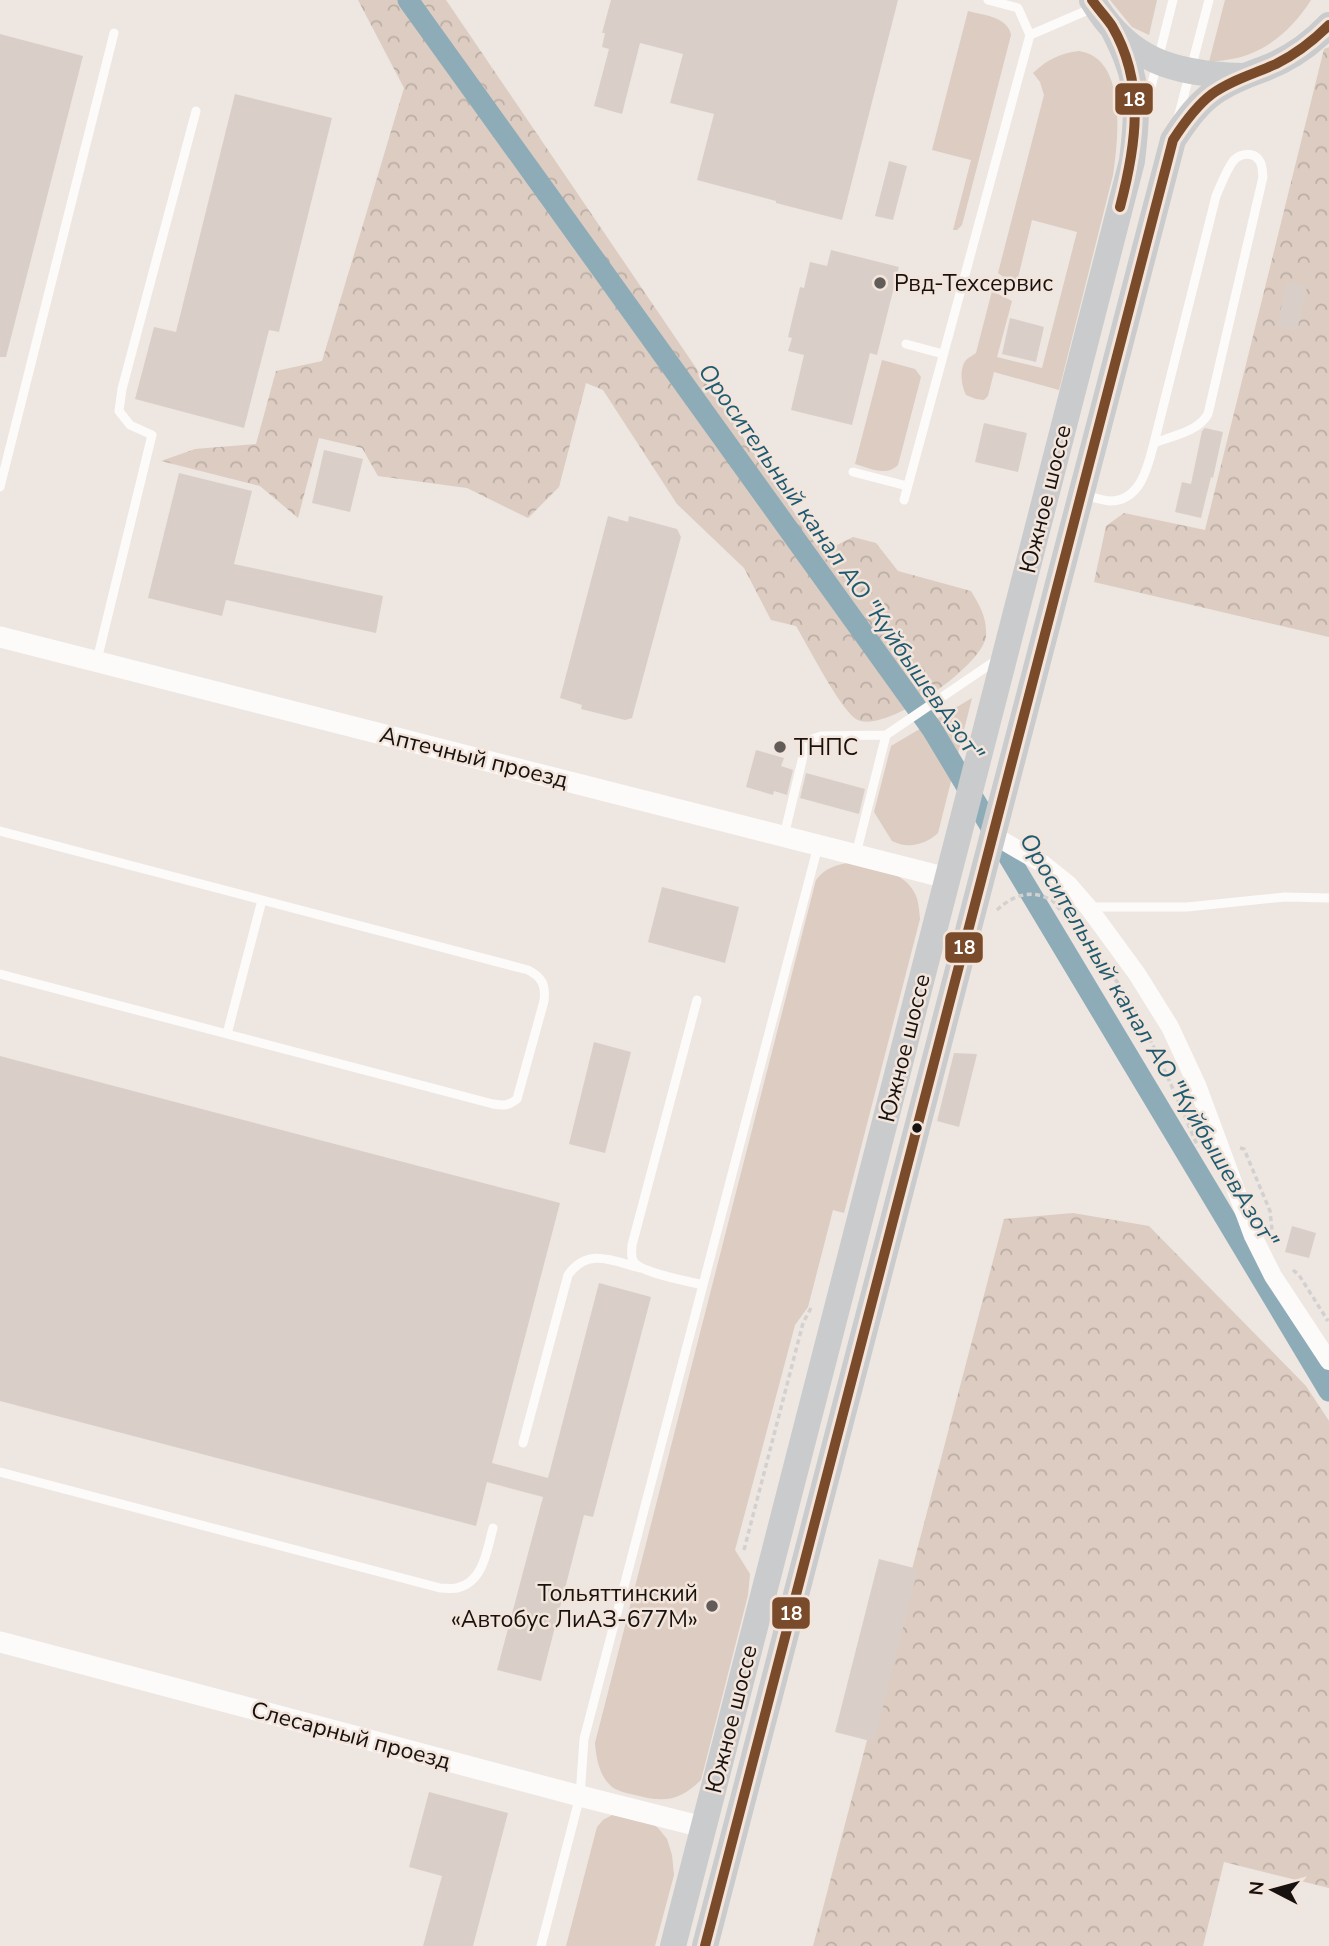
<svg xmlns="http://www.w3.org/2000/svg" width="1329" height="1946" font-family="'Nunito Sans',sans-serif">
<defs>
<pattern id="forest-crowns" width="20" height="18" patternUnits="userSpaceOnUse" patternTransform="scale(1.75)"><rect width="20" height="18" fill="#dcccc1"/><path d="M2 6a3 3 0 1 1 6 0M12 15a3 3 0 1 1 6 0" fill="none" stroke="#bcaea5"/></pattern>
</defs>
<rect width="100%" height="100%" fill="#eee6e1"/>
<path fill="#dcccc1" d="M 1110,0 L 1157,0 L 1149,35 L 1132,27 Z
M 1225,0 L 1311,0 C 1294,27 1269,50 1237,58 C 1228,60 1218,61 1209,62 Z
M 968,11 C 983,15 1008,17 1011,35 L 962,225 L 957,230 L 953,230 L 971,160 L 932,150 Z
M 1079,51 C 1128,58 1118,141 1113,175 L 1059,390 L 994,372 L 988,396 L 984,400 L 976,399 L 966,395 C 961,385 959,369 966,360 C 967,359 976,353 976,353 L 992,291 L 1012,301 L 997,357 L 1042,368 L 1077,232 L 1032,220 L 1016,286 L 998,273 L 1044,95 L 1040,82 L 1033,73 C 1047,60 1060,53 1079,51 Z
M 882,360 L 915,369 L 921,377 L 898,465 C 886,477 870,468 855,464 Z
M 972,698 L 938,833 C 925,845 908,849 892,841 L 874,812 L 891,746 Z
M 851,862 C 871,867 904,871 914,892 C 919,900 919,910 920,919 L 844,1213 L 833,1210 L 808,1307 L 795,1325 L 735,1550 L 750,1574 L 748,1595 L 701,1780 C 679,1801 665,1803 635,1795 C 627,1793 615,1791 609,1784 C 599,1774 596,1756 595,1743 L 816,880 C 825,868 836,865 851,862 Z
M 612,1815 L 649,1821 L 658,1828 L 667,1839 L 672,1855 L 674,1875 L 655,1946 L 566,1946 L 597,1827 L 603,1820 Z"/>
<path fill="url(#forest-crowns)" d="M 358,0 L 446,0 L 815,543 L 829,549 L 853,537 L 876,543 L 898,571 L 971,591 C 980,606 987,618 986,636 C 983,666 886,733 858,720 C 842,713 807,644 796,626 L 771,620 L 744,568 L 677,504 L 603,390 L 586,383 L 559,487 L 528,518 L 467,488 L 378,476 L 362,448 L 319,438 L 298,518 L 260,486 L 161,461 L 195,449 L 256,444 L 276,371 L 322,361 L 404,88 Z
M 1329,47 L 1329,637 L 1094,582 L 1106,526 L 1124,513 L 1205,530 L 1324,49 Z
M 1073,1213 L 1149,1226 L 1306,1386 L 1329,1421 L 1329,1888 L 1224,1862 L 1203,1946 L 813,1946 L 1004,1219 Z"/>
<g fill="none" stroke-linecap="round" stroke-linejoin="round">
<path stroke="#8eacb8" stroke-width="21" d="M 408,0 L 932,729 L 1329,1391"/>
</g>
<path fill="#dacfc8" d="M 611,0 L 898,0 L 842,220 L 776,203 L 776,201 L 697,180 L 714,114 L 670,103 L 683,54 L 640,43 L 622,114 L 594,106 L 609,49 L 602,47 L 605,33 L 602,33 Z
M 0,34 L 83,56 L 6,357 L 0,357 Z
M 235,94 L 332,118 L 279,332 L 269,330 L 244,428 L 135,399 L 154,327 L 176,332 Z
M 889,161 L 907,166 L 893,220 L 875,216 Z
M 831,250 L 899,267 L 877,355 L 870,353 L 852,425 L 791,410 L 804,355 L 788,351 L 792,338 L 788,337 L 800,287 L 804,288 L 810,262 L 827,266 Z
M 1287,282 L 1307,287 L 1297,331 L 1277,326 Z
M 1010,318 L 1044,327 L 1036,362 L 1002,354 Z
M 984,423 L 1027,433 L 1018,472 L 975,462 Z
M 1205,428 L 1223,432 L 1213,478 L 1211,477 L 1201,518 L 1175,512 L 1182,482 L 1191,484 L 1202,431 Z
M 324,450 L 363,459 L 350,512 L 312,503 Z
M 179,473 L 252,491 L 234,564 L 383,596 L 376,633 L 226,600 L 222,616 L 148,598 Z
M 608,516 L 628,522 L 629,516 L 677,529 L 681,537 L 632,718 L 625,720 L 581,709 L 582,705 L 560,698 Z
M 756,750 L 784,758 L 781,766 L 793,770 L 787,795 L 774,791 L 773,795 L 746,787 Z
M 806,773 L 865,789 L 859,814 L 800,798 Z
M 662,887 L 739,907 L 725,963 L 648,942 Z
M 594,1042 L 631,1052 L 605,1153 L 569,1144 Z
M 954,1053 L 977,1054 L 959,1127 L 937,1121 Z
M 0,1056 L 560,1203 L 492,1463 L 548,1478 L 599,1283 L 651,1297 L 593,1517 L 584,1515 L 541,1681 L 497,1670 L 543,1497 L 487,1482 L 476,1526 L 0,1401 Z
M 1292,1226 L 1316,1233 L 1309,1258 L 1285,1252 Z
M 879,1559 L 918,1569 L 874,1742 L 835,1732 Z
M 429,1792 L 508,1813 L 473,1946 L 423,1946 L 442,1876 L 409,1867 Z"/>
<g fill="none" stroke-linecap="round" stroke-linejoin="round">
<path stroke="#d3d1cf" stroke-width="3.5" stroke-dasharray="5 3.5" stroke-linecap="butt" d="M 997,910 C 1014,894 1033,889 1053,901 C 1075,929 1100,957 1120,986 C 1152,1036 1174,1092 1198,1147
M 1240,1148 L 1244,1149 L 1270,1211 L 1272,1230
M 1293,1270 L 1299,1275 L 1328,1321
M 744,1550 L 803,1323 L 812,1306"/>
<path stroke="#fcfbfa" stroke-width="9" d="M 988,0 L 1018,8 L 1030,35
M 1146,107 L 1173,0
M 1178,118 L 1209,0
M 906,344 L 943,354
M 853,472 L 907,486
M 0,487 L 114,33
M 1082,494 C 1091,497 1101,500 1110,501 C 1141,501 1148,466 1154,443 L 1216,196 C 1221,185 1226,170 1234,160 C 1241,153 1253,152 1259,160 C 1263,165 1262,171 1263,177 L 1208,414 C 1198,432 1172,436 1154,443
M 904,500 L 1030,35 L 1095,7
M 97,660 L 152,435 L 130,425 L 119,411 L 122,389 L 196,111
M 0,831 L 528,970 C 542,977 546,985 544,1001 L 517,1099 C 508,1106 504,1106 493,1104 L 227,1034 L 262,900
M 784,836 L 805,748 L 812,739 L 821,736 L 886,735 L 998,659
M 856,854 L 886,735
M 1090,907 L 1187,907 L 1285,897 L 1329,898
M 0,974 L 227,1034
M 697,1000 L 632,1245 C 632,1251 630,1256 634,1262 C 641,1273 688,1281 703,1285
M 523,1443 L 568,1275 C 588,1247 613,1261 640,1268
M 0,1472 L 440,1588 C 446,1588 452,1589 457,1588 C 484,1582 487,1549 493,1528
M 541,1946 L 580,1796 L 584,1739 L 818,846"/>
<path stroke="#fcfbfa" stroke-width="18" d="M 993,835 L 1043,864 L 1068,884 L 1088,907 L 1137,974 L 1170,1027 L 1197,1085 L 1253,1236 L 1273,1276 L 1329,1361"/>
<path stroke="#fcfbfa" stroke-width="21" d="M 0,637 L 947,878
M 0,1642 L 580,1796 L 703,1827"/>
<path stroke="#c9cbcc" stroke-width="26" d="M 1092,0 C 1128,61 1174,74 1241,76
M 673,1946 L 1132,161 C 1136,127 1140,92 1127,60 C 1123,49 1118,39 1113,29
M 705,1946 L 1173,140 C 1186,120 1200,100 1221,88 C 1235,79 1250,74 1266,68 C 1289,59 1312,43 1329,25"/>
<g stroke="#f3e5dc" stroke-width="16">
<path id="bus-1" d="M 1092,0 C 1098,9 1106,17 1112,26 C 1146,84 1136,146 1120,207
M 705,1946 L 1173,140 C 1184,123 1196,106 1212,94 C 1231,80 1254,74 1276,64 C 1296,54 1313,41 1329,25"/>
</g>
<use href="#bus-1" stroke="#7a4b2a" stroke-width="10"/>
</g>
<g fill="#625c58" stroke="#f3e5dc" stroke-width="2.5">
<circle cx="880" cy="283" r="7"/>
<circle cx="780" cy="747" r="7"/>
<circle cx="712" cy="1606" r="7"/>
</g>
<circle fill="#17120f" stroke="#f3e5dc" stroke-width="2.5" cx="917" cy="1128" r="6"/>
<g text-anchor="middle" stroke-width="5" stroke-linejoin="round" paint-order="stroke">
<g font-size="23" fill="#17120f" stroke="#f3e5dc" text-anchor="start">
<text x="894" y="291">Рвд-Техсервис</text>
<text x="794" y="755">ТНПС</text>
<text x="698" y="1601" text-anchor="end">Тольяттинский<tspan x="698" dy="26">«Автобус ЛиАЗ-677М»</tspan></text>
</g>
<g font-size="23" fill="#17120f" stroke="#f3e5dc">
<text transform="translate(1045 499) rotate(-76)" y="8">Южное шоссе</text>
<text transform="translate(474 757) rotate(14)" y="8">Аптечный проезд</text>
<text transform="translate(904 1048) rotate(-76)" y="8">Южное шоссе</text>
<text transform="translate(731 1719) rotate(-76)" y="8">Южное шоссе</text>
<text transform="translate(351 1735) rotate(15)" y="8">Слесарный проезд</text>
</g>
<g font-size="24" font-style="italic" fill="#1f5b70" stroke="#f3e5dc">
<text transform="translate(841 562) rotate(55)" y="8">Оросительный канал АО "КуйбышевАзот"</text>
<text transform="translate(1149 1040) rotate(59)" y="8">Оросительный канал АО "КуйбышевАзот"</text>
</g>
</g>
<g stroke="#f3e5dc" stroke-width="2.5">
<rect x="1114" y="82" width="40" height="34" rx="7" fill="#7a4b2a"/>
<rect x="944" y="931" width="40" height="33" rx="7" fill="#7a4b2a"/>
<rect x="771" y="1596" width="40" height="34" rx="7" fill="#7a4b2a"/>
</g>
<g font-size="19" text-anchor="middle" font-weight="bold" fill="#fff">
<text x="1134" y="106">18</text>
<text x="964" y="954">18</text>
<text x="791" y="1620">18</text>
</g>
<g transform="translate(1273 1890) rotate(276)" stroke="#f3e5dc" stroke-width="5" paint-order="stroke">
<path d="M0-5L12 26L0 18L-12 26Z" fill="#17120f"/>
<text y="-10" font-size="19" font-weight="bold" text-anchor="middle" fill="#17120f">N</text>
</g>
</svg>
